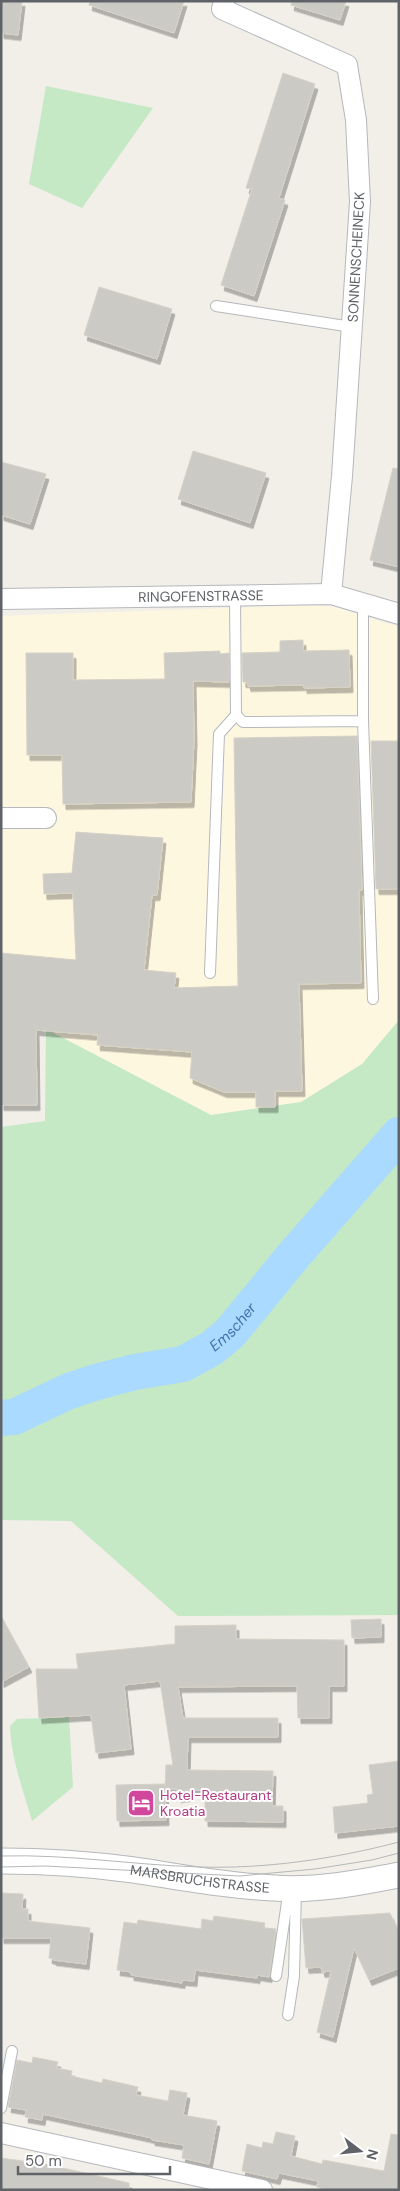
<svg xmlns="http://www.w3.org/2000/svg" width="400" height="2191" font-family="'DM Sans',sans-serif">
<defs>
<filter id="shadow"><feDropShadow dx="3" dy="5.5" stdDeviation="0" flood-color="#0004"/></filter>
</defs>
<rect width="100%" height="100%" fill="#f1efe8"/>
<path fill="#fef7e0" d="M 281,606 L 331,606 L 399,627 L 399,1020 L 362,1064 L 301,1102 L 211,1115 L 47,1030 L 4,1027 L 36,1053 L 37,1105 L 1,1105 L 1,616 Z"/>
<path fill="#c5e8c5" d="M 46,86 L 153,108 L 82,208 L 29,184 Z
M 399,1020 L 399,1615 L 178,1616 L 71,1521 L 1,1520 L 1,1127 L 45,1121 L 46,1029 L 211,1115 L 301,1102 L 362,1064 Z
M 69,1717 L 73,1787 L 32,1821 C 23,1790 11,1758 10,1726 L 17,1719 Z"/>
<g fill="none" stroke-linecap="round" stroke-linejoin="round">
<path stroke="#aadaff" stroke-width="36" id="s1" d="M 1,1418 L 14,1417 L 69,1391 L 100,1381 L 135,1372 L 183,1364 L 212,1348 L 230,1333 L 294,1255 L 399,1135"/>
</g>
<path fill="#cccac5" stroke="#d6d1c6" filter="url(#shadow)" d="M 1,1 L 22,1 L 18,35 L 1,33 Z
M 90,1 L 184,1 L 174,33 L 89,5 Z
M 292,1 L 346,1 L 340,20 L 291,5 Z
M 283,73 L 315,84 L 279,198 L 285,200 L 254,296 L 221,285 L 252,189 L 246,188 Z
M 99,287 L 172,309 L 157,359 L 84,335 Z
M 193,451 L 266,473 L 250,523 L 178,499 Z
M 1,462 L 46,474 L 30,524 L 1,515 Z
M 393,468 L 399,469 L 399,567 L 370,560 Z
M 303,640 L 303,651 L 349,650 L 350,687 L 304,688 L 304,685 L 248,686 L 247,682 L 243,682 L 242,653 L 280,652 L 280,641 Z
M 220,651 L 220,654 L 229,653 L 229,682 L 193,681 L 194,740 L 191,802 L 63,804 L 62,755 L 27,755 L 26,653 L 73,653 L 73,680 L 165,679 L 164,653 Z
M 357,736 L 362,890 L 359,890 L 361,983 L 299,984 L 302,1091 L 275,1091 L 275,1107 L 256,1107 L 256,1092 L 224,1092 L 190,1078 L 192,1052 L 97,1045 L 98,1035 L 36,1030 L 37,1105 L 1,1105 L 1,953 L 76,960 L 73,893 L 44,894 L 43,874 L 72,873 L 76,832 L 163,838 L 157,895 L 152,895 L 144,970 L 176,973 L 174,988 L 238,986 L 234,738 Z
M 371,741 L 399,741 L 399,889 L 376,889 Z
M 1,1616 L 29,1667 L 1,1682 Z
M 381,1619 L 381,1637 L 352,1638 L 351,1620 Z
M 236,1625 L 236,1639 L 344,1640 L 344,1686 L 329,1686 L 329,1718 L 298,1718 L 297,1686 L 178,1687 L 183,1718 L 278,1718 L 278,1737 L 188,1737 L 187,1770 L 273,1771 L 272,1806 L 283,1806 L 283,1822 L 205,1821 L 205,1790 L 187,1790 L 187,1796 L 178,1797 L 177,1789 L 165,1789 L 166,1765 L 173,1765 L 160,1681 L 124,1685 L 131,1749 L 96,1753 L 91,1715 L 39,1718 L 36,1669 L 78,1669 L 76,1654 L 175,1644 L 175,1626 Z
M 399,1761 L 399,1826 L 335,1833 L 333,1807 L 368,1803 L 367,1795 L 373,1794 L 369,1765 Z
M 165,1784 L 166,1820 L 117,1821 L 116,1785 Z
M 1,1893 L 23,1894 L 22,1909 L 28,1909 L 28,1921 L 90,1928 L 86,1964 L 53,1960 L 53,1959 L 49,1958 L 51,1938 L 1,1938 Z
M 390,1913 L 399,1933 L 399,1968 L 369,1980 L 354,1948 L 333,2037 L 317,2032 L 331,1971 L 322,1972 L 321,1967 L 306,1968 L 302,1919 Z
M 214,1916 L 265,1923 L 264,1928 L 276,1929 L 269,1977 L 257,1975 L 257,1978 L 195,1970 L 194,1981 L 182,1980 L 182,1983 L 131,1975 L 131,1972 L 117,1970 L 124,1922 L 137,1924 L 138,1920 L 201,1929 L 202,1919 L 213,1921 Z
M 33,2057 L 58,2062 L 56,2068 L 72,2071 L 71,2076 L 102,2083 L 103,2079 L 138,2087 L 136,2095 L 168,2101 L 170,2090 L 187,2093 L 183,2115 L 217,2121 L 209,2164 L 182,2158 L 184,2145 L 152,2140 L 152,2138 L 43,2114 L 42,2120 L 25,2117 L 26,2110 L 8,2107 L 17,2060 L 32,2063 Z
M 276,2132 L 295,2136 L 291,2156 L 322,2164 L 323,2160 L 384,2171 L 391,2134 L 399,2135 L 399,2190 L 329,2190 L 317,2187 L 318,2181 L 279,2173 L 277,2179 L 242,2171 L 247,2144 L 262,2148 L 263,2142 L 273,2144 Z
M 1,2158 L 45,2164 L 129,2183 L 129,2190 L 1,2190 Z"/>
<g fill="none" stroke-linecap="round" stroke-linejoin="round">
<g stroke="#b5b8bc" stroke-width="12">
<path id="service" d="M 216,306 L 352,327
M 235,595 L 236,715 L 243,722 L 363,721
M 363,603 L 363,721 L 373,999
M 210,973 L 219,734 L 236,715
M 276,1976 L 289,1889
M 288,2015 L 294,1976 L 296,1889
M 1,2108 L 12,2051"/>
</g>
<g stroke="#b5b8bc" stroke-width="22">
<g id="minor">
<path d="M 224,1 L 222,9 L 347,65 L 356,120 L 360,202 L 342,476 L 331,594"/>
<path id="s2" d="M 1,599 L 331,594 L 399,614"/>
<path d="M 1,818 L 46,818"/>
<path d="M 1,2133 L 262,2190"/>
</g>
</g>
<g stroke="#b5b8bc" stroke-width="27">
<g id="tertiary">
<path id="s3" d="M 1,1861 C 46,1861 90,1864 134,1870 C 181,1877 227,1886 274,1888 C 316,1891 358,1883 399,1875"/>
</g>
</g>
<use href="#service" stroke="#fff" stroke-width="10"/>
<use href="#minor" stroke="#fff" stroke-width="20"/>
<use href="#tertiary" stroke="#fff" stroke-width="25"/>
<path stroke="#b6b7b8" stroke-width="1" d="M 1,1856 C 68,1854 133,1865 199,1867 C 266,1869 334,1859 399,1842
M 1,1867 L 45,1866 L 240,1876 L 315,1869 L 372,1860 L 399,1853"/>
</g>
<defs>
<g id="hotel-square" transform="scale(1.4375)"><rect x="-9" y="-9" width="18" height="18" rx="4" fill="#d1479c" stroke="#fff"/><path d="M-6-4.5h1.5V1H6V5H4.5V3h-9V5H-6ZM-4 0a1.8 1.8 0 1 1 3.6 0ZM.5 0V-2.5h3Q6-2.5 6 0Z" fill="#fff"/></g>
</defs>
<g fill-rule="evenodd">
<use href="#hotel-square" x="141" y="1803"/>
</g>
<g text-anchor="middle" stroke-width="4" stroke-linejoin="round" paint-order="stroke">
<g font-size="14" fill="#5f6368" stroke="#fff">
<text transform="translate(356 257) rotate(-87)" y="5">SONNENSCHEINECK</text>
<text dy="5" stroke="none"><textPath href="#s2" startOffset="200">RINGOFENSTRASSE</textPath></text>
<text dy="5" stroke="none"><textPath href="#s3" startOffset="200">MARSBRUCHSTRASSE</textPath></text>
</g>
<g font-size="14" fill="#b23c85" stroke="#fff" text-anchor="start">
<text x="160" y="1800">Hotel-Restaurant<tspan x="160" dy="16">Kroatia</tspan></text>
</g>
<g font-size="15" font-style="italic" fill="#4174aa" stroke="#fff">
<text dy="5" stroke="none"><textPath href="#s1" startOffset="254">Emscher</textPath></text>
</g>
</g>
<rect width="400" height="2191" fill="none" stroke="#5f6368" stroke-width="5"/>
<g transform="translate(360 2151) rotate(106)" stroke="#ffffff" stroke-width="4" paint-order="stroke">
<path d="M0-4L9 19L0 12L-9 19Z" fill="#5f6368"/>
<text y="-8" font-size="14" font-weight="bold" text-anchor="middle" fill="#5f6368">N</text>
</g>
<path d="M18 2166v8h152v-8" fill="none" stroke="#5f6368" stroke-width="2.5"/>
<text x="25" y="2166" font-size="15" fill="#5f6368" stroke="#ffffff" stroke-width="4" paint-order="stroke">50 m</text>
</svg>
